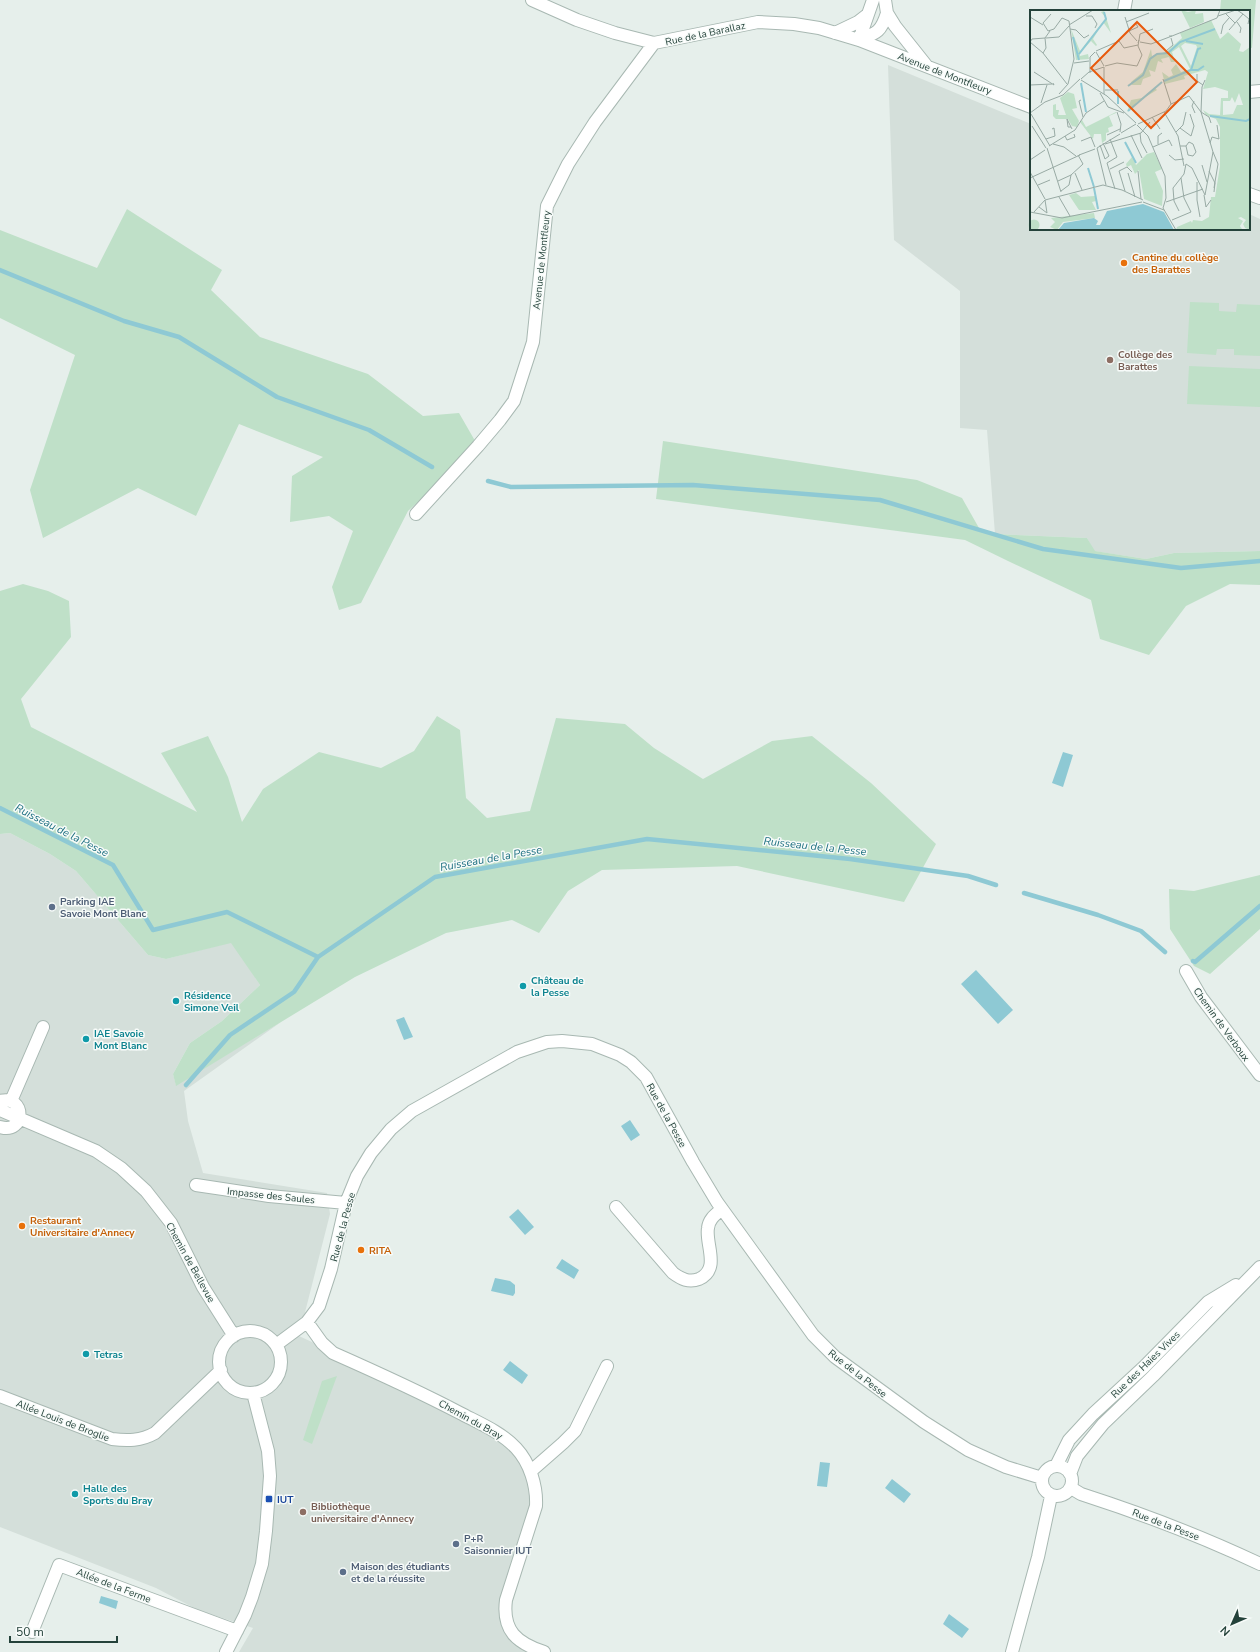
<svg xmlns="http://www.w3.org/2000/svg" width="1260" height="1652" font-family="'Nunito Sans',sans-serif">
<rect width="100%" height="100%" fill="#e6efeb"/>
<path fill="#d4dfda" d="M 888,65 L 1031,124 L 1031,229 L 1249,229 L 1249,214 L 1260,219 L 1260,551 L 1174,553 L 1146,559 L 1094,551 L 1087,538 L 995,534 L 987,430 L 960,428 L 960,291 L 894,240 Z
M 10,833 L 50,854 L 76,871 L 148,955 L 166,959 L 232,942 L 260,985 L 222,1021 L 190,1043 L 173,1074 L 176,1085 L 281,1022 L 184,1091 L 188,1121 L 203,1173 L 327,1193 L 330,1214 L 299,1336 L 419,1392 L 506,1437 L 528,1466 L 537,1497 L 506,1600 L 509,1626 L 544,1652 L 239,1652 L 253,1628 L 198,1610 L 156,1588 L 0,1527 L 0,834 Z"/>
<path fill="#bfe0c8" d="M 1221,0 L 1256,0 L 1252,48 L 1249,47 L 1249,11 L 1220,11 Z
M 127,209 L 222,270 L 211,290 L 260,337 L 368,374 L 423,416 L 459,413 L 478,446 L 408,511 L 361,603 L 339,610 L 332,587 L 353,531 L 329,516 L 290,522 L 292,476 L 323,457 L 239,424 L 196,516 L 138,488 L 43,538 L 30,490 L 75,355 L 0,318 L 0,230 L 97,268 Z
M 1190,302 L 1219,303 L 1219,311 L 1236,312 L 1237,304 L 1260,305 L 1260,356 L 1234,355 L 1234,349 L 1217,349 L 1216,355 L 1187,353 Z
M 1189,366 L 1260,369 L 1260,407 L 1187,404 Z
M 663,441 L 917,480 L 962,498 L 979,528 L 995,534 L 1087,538 L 1095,551 L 1146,559 L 1174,553 L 1260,551 L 1260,585 L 1230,584 L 1186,606 L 1149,655 L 1100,639 L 1091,600 L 1008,561 L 965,540 L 656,499 Z
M 23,584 L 48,591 L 69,601 L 71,637 L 21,699 L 31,727 L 197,812 L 161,753 L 208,736 L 228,777 L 242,822 L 263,789 L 319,752 L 381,768 L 414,751 L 437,716 L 460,730 L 466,798 L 487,818 L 530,811 L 556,718 L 625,724 L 654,748 L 703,779 L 772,741 L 812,736 L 871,783 L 936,844 L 904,902 L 737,866 L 602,870 L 568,891 L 539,933 L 512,920 L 446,933 L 355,977 L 176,1086 L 173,1074 L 190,1043 L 222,1021 L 260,985 L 231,943 L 166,959 L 148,955 L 76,871 L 50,854 L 10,833 L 0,834 L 0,591 Z
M 1260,875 L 1260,929 L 1210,974 L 1194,966 L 1170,929 L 1169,889 L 1194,891 Z
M 337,1376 L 312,1444 L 303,1440 L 322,1381 Z"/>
<path fill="#8ec9d4" d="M 1063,752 L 1073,755 L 1063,787 L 1052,783 Z
M 976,970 L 1013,1010 L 998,1024 L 961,984 Z
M 404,1017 L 413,1037 L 404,1040 L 396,1020 Z
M 630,1120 L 640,1135 L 631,1141 L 621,1126 Z
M 518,1209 L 534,1227 L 525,1235 L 509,1217 Z
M 562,1259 L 579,1270 L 574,1279 L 556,1268 Z
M 495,1278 L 510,1281 L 515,1285 L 515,1293 L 513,1296 L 491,1291 Z
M 510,1361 L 528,1375 L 522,1384 L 503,1370 Z
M 820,1462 L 830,1463 L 827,1487 L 817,1486 Z
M 892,1479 L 911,1494 L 904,1503 L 885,1488 Z
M 101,1596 L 118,1601 L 116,1609 L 99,1603 Z
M 949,1614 L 969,1629 L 962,1638 L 943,1624 Z"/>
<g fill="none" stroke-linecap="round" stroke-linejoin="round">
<path stroke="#8ec9d4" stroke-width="4.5" d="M 0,270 L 124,321 L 179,337 L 277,397 L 369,430 L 432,467
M 488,481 L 511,487 L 693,485 L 880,500 L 1043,549 L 1181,568 L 1260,561
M 0,808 L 113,865 L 153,930 L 227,912 L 318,957 L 435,877 L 647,839 L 850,859 L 968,876 L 996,885
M 1024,893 L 1098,915 L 1141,931 L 1165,952
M 1193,961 L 1195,962 L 1260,906
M 186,1085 L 230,1035 L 294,992 L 318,957"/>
<g stroke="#a8b8b2" stroke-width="14">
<path id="minor" d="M 532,0 L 577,20 L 615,33 L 654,43 L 758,22 L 794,24 L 819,28 L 859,40 L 1031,107
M 885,0 L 887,13 L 895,26 L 926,65
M 1124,11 L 1126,0
M 835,33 L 858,22 L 867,15
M 859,40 L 873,0
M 859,40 C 877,33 881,32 887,13
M 1249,92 L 1260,91
M 1249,194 L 1260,198
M 416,514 L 478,446 L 500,420 L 514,401 L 533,342 L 547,206 L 568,164 L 595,122 L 654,43
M 1186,971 L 1201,997 L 1260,1075
M 0,1101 C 26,1094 26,1135 0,1127
M 11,1101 L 43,1027
M 0,1110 L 96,1151 L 121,1168 L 146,1191 L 171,1223 L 203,1287 L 234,1336
M 196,1185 L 269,1196 L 346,1203
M 616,1207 L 673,1273 C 681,1279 689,1283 699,1279 C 721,1269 705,1244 708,1228 C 709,1219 715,1215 722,1209
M 307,1322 L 322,1343 L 333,1353 C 376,1372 418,1391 460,1413 C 479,1423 501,1432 516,1448 C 530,1463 537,1486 536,1506 L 506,1600 C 502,1631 517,1643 544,1652
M219 1362a31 31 0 1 1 62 0a31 31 0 1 1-62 0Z
M 276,1345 L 307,1322 L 319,1306 L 331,1269 L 346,1203 L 357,1176 L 371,1153 L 391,1129 L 412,1111 L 517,1052 L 547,1042 L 562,1041 L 592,1044 L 620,1055 L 631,1062 L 646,1077 L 693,1162 L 717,1202 L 813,1335 L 835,1357 L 924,1422 L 968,1450 L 1006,1467 L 1042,1478
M 0,1396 L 112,1439 C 127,1441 141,1441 155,1433 L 221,1370
M1042 1481a15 15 0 1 1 30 0a15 15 0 1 1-30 0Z
M 1056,1466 L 1069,1440 L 1093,1414 L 1144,1367 L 1208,1302 L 1236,1285
M 531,1471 L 563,1443 L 575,1431 L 607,1366
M 1070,1474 L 1077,1456 L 1103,1424 L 1153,1376 L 1260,1267
M 1071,1488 L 1081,1494 C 1143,1514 1201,1536 1260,1564
M 32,1632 L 59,1565 L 237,1631
M 226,1652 L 245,1615 L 252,1597 L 262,1564 L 266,1531 L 270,1476 L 268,1451 L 253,1393
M 1012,1652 L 1038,1557 L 1051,1496"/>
</g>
<use href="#minor" stroke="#fff" stroke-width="12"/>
</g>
<g fill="#e8710a" stroke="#f7fbf9" stroke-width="1.5">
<circle cx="1124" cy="263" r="4"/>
<circle cx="22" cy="1226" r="4"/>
<circle cx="361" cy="1250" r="4"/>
</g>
<g fill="#8d6e63" stroke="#f7fbf9" stroke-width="1.5">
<circle cx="1110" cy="360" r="4"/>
<circle cx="303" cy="1512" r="4"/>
</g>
<g fill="#5c6f8a" stroke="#f7fbf9" stroke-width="1.5">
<circle cx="52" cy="907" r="4"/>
<circle cx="456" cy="1544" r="4"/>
<circle cx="343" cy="1572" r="4"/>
</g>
<g fill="#0f9aa8" stroke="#f7fbf9" stroke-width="1.5">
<circle cx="523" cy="986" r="4"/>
<circle cx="176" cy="1001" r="4"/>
<circle cx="86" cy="1039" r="4"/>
<circle cx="86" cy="1354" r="4"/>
<circle cx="75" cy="1494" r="4"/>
</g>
<rect fill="#1a4fb4" stroke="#f7fbf9" stroke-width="1.5" x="265" y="1495" width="8" height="8" rx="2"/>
<g text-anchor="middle" stroke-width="3" stroke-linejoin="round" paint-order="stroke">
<g font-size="10" fill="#24423a" stroke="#f7fbf9">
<text transform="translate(705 33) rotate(-12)" y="4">Rue de la Barallaz</text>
<text transform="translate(945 73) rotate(21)" y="4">Avenue de Montfleury</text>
<text transform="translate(541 260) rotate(-84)" y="4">Avenue de Montfleury</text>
<text transform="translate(1222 1024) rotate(54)" y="4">Chemin de Verboux</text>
<text transform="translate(667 1115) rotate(61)" y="4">Rue de la Pesse</text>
<text transform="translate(271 1195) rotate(6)" y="4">Impasse des Saules</text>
<text transform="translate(342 1227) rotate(-75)" y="4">Rue de la Pesse</text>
<text transform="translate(191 1262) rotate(61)" y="4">Chemin de Bellevue</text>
<text transform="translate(1145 1364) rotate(-44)" y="4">Rue des Haies Vives</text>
<text transform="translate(858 1373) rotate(38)" y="4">Rue de la Pesse</text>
<text transform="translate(471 1419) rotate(29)" y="4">Chemin du Bray</text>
<text transform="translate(63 1420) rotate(21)" y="4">Allée Louis de Broglie</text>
<text transform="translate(1166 1524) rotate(21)" y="4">Rue de la Pesse</text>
<text transform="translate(114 1585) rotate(21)" y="4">Allée de la Ferme</text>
</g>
<g font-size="10" font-weight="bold" fill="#c56008" stroke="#f7fbf9" text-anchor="start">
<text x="1132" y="261">Cantine du collège<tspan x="1132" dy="12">des Barattes</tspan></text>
<text x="30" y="1224">Restaurant<tspan x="30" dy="12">Universitaire d'Annecy</tspan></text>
<text x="369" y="1254">RITA</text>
</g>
<g font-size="10" font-weight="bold" fill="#785e54" stroke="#f7fbf9" text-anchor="start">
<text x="1118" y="358">Collège des<tspan x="1118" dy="12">Barattes</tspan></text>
<text x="311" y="1510">Bibliothèque<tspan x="311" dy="12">universitaire d'Annecy</tspan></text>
</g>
<g font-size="10" font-weight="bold" fill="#4e5e75" stroke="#f7fbf9" text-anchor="start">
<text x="60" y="905">Parking IAE<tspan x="60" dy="12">Savoie Mont Blanc</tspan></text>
<text x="464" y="1542">P+R<tspan x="464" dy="12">Saisonnier IUT</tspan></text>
<text x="351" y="1570">Maison des étudiants<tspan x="351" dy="12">et de la réussite</tspan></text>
</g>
<g font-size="10" font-weight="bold" fill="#0d838f" stroke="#f7fbf9" text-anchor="start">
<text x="531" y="984">Château de<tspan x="531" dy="12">la Pesse</tspan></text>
<text x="184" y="999">Résidence<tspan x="184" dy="12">Simone Veil</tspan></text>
<text x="94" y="1037">IAE Savoie<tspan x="94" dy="12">Mont Blanc</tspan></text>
<text x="94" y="1358">Tetras</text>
<text x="83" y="1492">Halle des<tspan x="83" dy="12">Sports du Bray</tspan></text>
</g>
<g font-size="10" font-weight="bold" fill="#164399" stroke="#f7fbf9" text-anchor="start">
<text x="277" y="1503">IUT</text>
</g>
<g font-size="11" font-style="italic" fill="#1c6f80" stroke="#f7fbf9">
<text transform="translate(62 830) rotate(27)" y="4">Ruisseau de la Pesse</text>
<text transform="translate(815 846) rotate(6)" y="4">Ruisseau de la Pesse</text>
<text transform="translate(491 858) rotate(-10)" y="4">Ruisseau de la Pesse</text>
</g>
</g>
<g transform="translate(1030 10)">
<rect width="220" height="220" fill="#e6efeb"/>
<path d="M 151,0 L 158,2 L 166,0 L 165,4 L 173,3 L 174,12 L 160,18 ZM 74,1 L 81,23 L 73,12 L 63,29 L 67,35 L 66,36 L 61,31 L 50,43 L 50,46 L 58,44 L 59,49 L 46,50 L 41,19 L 50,41 L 76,8 L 71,2 ZM 181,10 L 190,29 L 198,22 L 211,34 L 209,41 L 213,42 L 220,37 L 220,220 L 215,218 L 213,214 L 216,210 L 211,207 L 208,208 L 213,211 L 210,216 L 212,219 L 146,220 L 147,217 L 161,211 L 162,213 L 163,210 L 172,211 L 179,207 L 181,187 L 185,187 L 190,156 L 190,117 L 186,109 L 176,105 L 173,100 L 179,104 L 190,105 L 191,88 L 198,88 L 198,81 L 185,77 L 173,79 L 178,62 L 175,60 L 154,66 L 155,69 L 135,74 L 132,62 L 139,67 L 143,65 L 141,60 L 146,54 L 151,62 L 160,59 L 149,37 L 142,42 L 145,52 L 141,52 L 139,47 L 131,49 L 133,53 L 128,51 L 125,62 L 119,60 L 121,66 L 113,69 L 111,75 L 102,75 L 101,72 L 113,62 L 121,39 L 122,46 L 136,42 L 152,28 L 150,23 ZM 155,33 L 166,35 L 167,37 L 161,56 L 151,36 ZM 209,83 L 213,95 L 207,95 L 203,104 L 193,105 L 193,91 L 200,91 L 202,87 L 205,93 ZM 125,78 L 127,80 L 107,92 L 97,102 L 101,90 L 112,88 ZM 38,82 L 44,84 L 47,98 L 42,99 L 49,111 L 47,117 L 42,116 L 43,118 L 38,109 L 26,109 L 23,106 L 23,95 L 26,94 L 26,100 L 29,100 L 28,105 L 36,105 L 30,88 ZM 86,102 L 86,103 L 79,106 L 83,116 L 78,118 L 79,122 L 76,123 L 76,130 L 72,133 L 71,124 L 64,124 L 63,129 L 50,112 L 52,110 L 56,117 ZM 124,142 L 132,159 L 125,162 L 133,181 L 132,196 L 114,189 L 109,160 L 105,164 L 101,155 L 97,157 L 96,154 L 102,147 L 106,155 L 117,144 ZM 46,183 L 51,187 L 65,186 L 66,191 L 62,192 L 66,200 L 49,200 L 39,185 ZM 64,203 L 65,208 L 33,212 L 27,220 L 20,217 L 25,212 L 21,208 ZM-1.5 215a5.5 5.5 0 1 1 11 0a5.5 5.5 0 1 1-11 0Z" fill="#bfe0c8" fill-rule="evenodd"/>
<path d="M 113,194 L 134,202 L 144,220 L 28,220 L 34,213 L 64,208 L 68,211 L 66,215 L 70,215 L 77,201 Z" fill="#8ec9d4"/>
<path fill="none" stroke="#8ec9d4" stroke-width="2" d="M 43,27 L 49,50M 156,31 L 173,34M 49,44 L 76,9 L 74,2M 161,60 L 168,60 L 174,56M 134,71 L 161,60 L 168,39 L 171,38M 51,73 L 56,102M 98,76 L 113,65 L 120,49 L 127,44 L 138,43 L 150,32 L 185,19M 88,94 L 88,81M 98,101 L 132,72M 180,106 L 216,111 L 220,109M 95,132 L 106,153M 58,158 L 64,177M 64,178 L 68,199"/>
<path fill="none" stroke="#98aaa4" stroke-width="1" d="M 21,4 L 13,13 L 18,21 L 24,19 L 32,8 L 39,11 L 44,49 L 38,74M 196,4 L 205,13M 213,4 L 219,9 L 218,14M 56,6 L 62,6 L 67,14 L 65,18M 188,6 L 206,0M 0,7 L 13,15M 95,7 L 100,23 L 107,31M 96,12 L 119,3M 207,12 L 211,18 L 210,23M 39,15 L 63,0M 40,19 L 46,20 L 54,28 L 59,25M 199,20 L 213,4 L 207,0M 20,21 L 15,28 L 2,29 L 0,32 L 13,43 L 37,74M 99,21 L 108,17 L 106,14M 191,24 L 193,15 L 199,8M 142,26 L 187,8 L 190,0M 16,28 L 29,27 L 39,16M 109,30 L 110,24 L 123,19M 110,32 L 121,34 L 142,26 L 139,26M 66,41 L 89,31 L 94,38 L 108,35M 136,41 L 143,35 L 141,28M 66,42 L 74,56M 13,43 L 16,38 L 15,28M 44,53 L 59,51M 75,56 L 87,53 L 107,56 L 112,45 L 108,36 L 109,30 L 108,33M 4,62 L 24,75 L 23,73M 60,63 L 60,47 L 65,42M 167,64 L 167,71 L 173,75M 51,69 L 59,62 L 74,57M 133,69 L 141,94M 51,70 L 77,86 L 106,113M 175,70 L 172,77 L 171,102 L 179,107 L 181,113M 0,75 L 22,74M 75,80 L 88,80M 70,83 L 78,97 L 94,103M 29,84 L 38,74M 74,84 L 74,57M 51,90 L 49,91 L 53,107M 164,91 L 162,96 L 165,103M 11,93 L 17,75M 87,102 L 91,114 L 90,122M 134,102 L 148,126 L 154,156M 0,103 L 15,92 L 33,85 L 50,69M 1,104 L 20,136M 122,107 L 130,119M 108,114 L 136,101 L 141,94 L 159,86 L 171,102 L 183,142M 107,115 L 118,126 L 135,166 L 136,188 L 133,198 L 146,220M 2,116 L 16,138M 41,117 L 38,117 L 37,109 L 42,119M 150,118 L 161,126 L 164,116 L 160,104M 146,122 L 153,115 L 156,102M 91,123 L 106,114M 110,123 L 111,132 L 117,143M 77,125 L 90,119M 101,125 L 112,148M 35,126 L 37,130 L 45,127 L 44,124M 16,129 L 25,126 L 24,118 L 22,119M 51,131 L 61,127 L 65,137M 180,133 L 182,127 L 189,129 L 187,115M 23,134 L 34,137 L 46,146M 75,134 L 111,123 L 120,112M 128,134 L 128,126 L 132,123M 70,135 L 75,149 L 79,146 L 73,133M 19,136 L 45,120 L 56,103 L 74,91M 150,136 L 156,136 L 158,145 L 163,146 L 166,142 L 163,134 L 159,132 L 156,136M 123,137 L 139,130 L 142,136M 17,138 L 31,182M 67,138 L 76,175M 67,138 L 90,124M 49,145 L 65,139M 139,145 L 145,150 L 154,149M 0,150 L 15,140M 77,153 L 87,147 L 80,129M 77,153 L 85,179M 172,155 L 177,172M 80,159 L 94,152M 108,161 L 111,189M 179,161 L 185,173 L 184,182M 0,162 L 15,189M 45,163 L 52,180M 98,163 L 105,187M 0,168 L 50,145M 28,171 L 41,165M 167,172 L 167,190 L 170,207M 8,175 L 20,170M 31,181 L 39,175 L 41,165 L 53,154 L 48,145M 95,181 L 89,161 L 97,157 L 102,162M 174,185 L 176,197 L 181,190M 29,187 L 40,206M 15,190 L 73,175 L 92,180 L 113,190M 113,192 L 134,200M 136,192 L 173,179M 9,197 L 17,203 L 15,190M 149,201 L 144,191 L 143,178 L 154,164 L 156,154 L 162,158 L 175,185 L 183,142 L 188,154 L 184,178M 0,202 L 32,208 L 112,192M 4,202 L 15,190M 142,210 L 161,202 L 154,188 L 151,168"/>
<path fill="#e8590c" fill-opacity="0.15" stroke="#e8590c" stroke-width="2" d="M 107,12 L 167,72 L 121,118 L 61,58 Z"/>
<rect width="220" height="220" fill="none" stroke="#24423a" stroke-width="2"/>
</g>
<g transform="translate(1232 1624) rotate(225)" stroke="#f7fbf9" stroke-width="3" paint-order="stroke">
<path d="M0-3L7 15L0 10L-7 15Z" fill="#24423a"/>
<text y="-6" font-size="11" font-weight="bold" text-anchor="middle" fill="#24423a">N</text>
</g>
<path d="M10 1636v6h107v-6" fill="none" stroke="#24423a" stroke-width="2"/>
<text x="16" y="1636" font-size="12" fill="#24423a" stroke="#f7fbf9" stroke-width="3" paint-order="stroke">50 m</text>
</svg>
